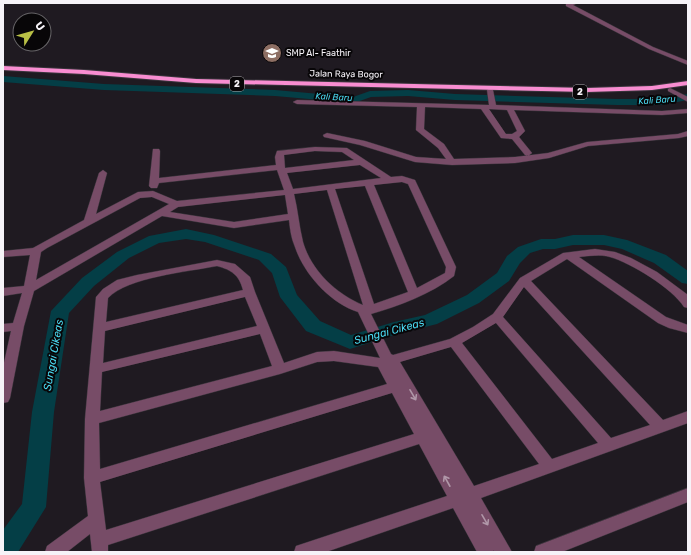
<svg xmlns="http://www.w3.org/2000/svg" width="691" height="555" font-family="Rubik,sans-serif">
<rect width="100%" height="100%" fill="#1f1a21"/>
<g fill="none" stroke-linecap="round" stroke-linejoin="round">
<path fill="#043e46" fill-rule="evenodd" d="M 3,76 L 104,84 L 275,90 L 353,97 L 370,91 L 408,90 L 455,94 L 617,99 L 661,99 L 688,94 L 688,100 L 661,105 L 617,105 L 455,100 L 408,96 L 371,97 L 354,103 L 275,96 L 104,90 L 3,82 Z
M 186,229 L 214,235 L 271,254 L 286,267 L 297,295 L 320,321 L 351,335 L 394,322 L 425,315 L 467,295 L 497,273 L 507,256 L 518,247 L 541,239 L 555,239 L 573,235 L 604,235 L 627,240 L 666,255 L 688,271 L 688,284 L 682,283 L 654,263 L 622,249 L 604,245 L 573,245 L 555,249 L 543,249 L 530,253 L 520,263 L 509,281 L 479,303 L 437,324 L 397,334 L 350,349 L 306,331 L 280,297 L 272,273 L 259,260 L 205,242 L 186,239 L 159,243 L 129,258 L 94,286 L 69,313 L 54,412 L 46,507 L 18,552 L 3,552 L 3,530 L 22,504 L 32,412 L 51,311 L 82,278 L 117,252 L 149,236 Z"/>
<g stroke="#39343b" stroke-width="1">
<path id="street" d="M 569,3 L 578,3 L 573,5 L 653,47 L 688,61 L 688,65 L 649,49 L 566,6 L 566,4 Z
M 490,88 L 493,90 L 496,105 L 662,111 L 688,109 L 688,113 L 662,115 L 514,110 L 525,131 L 519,137 L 532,153 L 528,156 L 525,155 L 512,139 L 501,138 L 481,109 L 425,107 L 424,129 L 444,144 L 454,159 L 515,157 L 548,153 L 587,142 L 678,134 L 688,131 L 688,136 L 679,138 L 588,146 L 549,158 L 515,163 L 452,165 L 415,162 L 360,145 L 324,137 L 323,135 L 327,133 L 365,141 L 416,157 L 446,159 L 438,148 L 416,130 L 417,107 L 297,104 L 293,102 L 297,100 L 489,105 L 487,90 ZM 489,109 L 507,110 L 517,131 L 512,134 L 506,134 Z
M 670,88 L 688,97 L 688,102 L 668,91 L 668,89 Z
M 315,147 L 347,148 L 391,177 L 402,176 L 415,180 L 456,267 L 454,276 C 431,294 399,306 371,314 L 391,354 L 393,355 L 450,339 L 473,327 L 493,314 L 520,278 L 563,253 L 595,249 L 615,252 L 631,258 L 657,272 L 688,295 L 688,308 L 684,307 C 672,288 631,263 610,257 C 600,254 589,256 579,257 L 666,317 L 688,325 L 688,333 L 669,328 L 658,323 L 567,259 L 531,281 L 663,420 L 688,411 L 688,423 L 481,498 L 512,552 L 495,552 L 493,550 L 494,552 L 477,552 L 453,508 L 326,552 L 294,552 L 296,546 L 302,544 L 447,496 L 419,444 L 108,545 L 108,552 L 92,552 L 90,534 L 67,552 L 45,552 L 47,546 L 88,516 L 84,478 L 85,419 L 96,297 L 103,289 L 117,280 L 137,275 L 217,260 L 235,264 L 250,277 L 255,292 L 284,363 L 317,352 L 334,351 L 380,358 L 358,312 C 330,303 304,274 295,247 C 291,238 290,229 289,220 L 234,228 L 162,216 L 34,291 L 24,326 L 10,398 L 8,402 L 3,403 L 3,367 L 11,331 L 3,332 L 3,324 L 13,323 L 22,293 L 3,296 L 3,288 L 24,286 L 30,255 L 3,257 L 3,251 L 33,248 L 84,220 L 99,173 L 103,170 L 107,173 L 96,214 L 138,192 L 153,191 L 177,201 L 284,190 L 277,170 L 159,183 L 157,188 L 151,188 L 149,186 L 153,149 L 159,149 L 160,151 L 159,178 L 276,165 L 275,157 L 277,151 ZM 315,151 L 342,152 L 354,160 L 285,168 L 284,155 ZM 360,165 L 381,178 L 293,189 L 287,173 ZM 402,182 L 408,184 L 446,267 L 445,273 L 417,288 L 374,185 ZM 365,186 L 408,292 L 374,304 L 335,189 ZM 327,190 L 363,305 C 336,294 311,270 303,242 C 299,226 298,210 294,194 ZM 285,195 L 288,214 L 234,222 L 170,212 L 178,207 ZM 152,197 L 169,204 L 36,280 L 41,252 L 47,248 L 140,198 ZM 217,266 C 232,270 239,275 243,290 L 106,322 L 108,298 C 128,277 187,272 217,266 ZM 524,287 L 650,425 L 611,438 L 503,317 ZM 245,297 L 257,326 L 103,363 L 105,331 ZM 496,323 L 598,443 L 552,459 L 462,343 ZM 260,334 L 272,366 L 100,411 L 102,372 ZM 451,347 L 539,464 L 474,486 L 400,362 ZM 334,361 L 378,367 L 387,384 L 100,469 L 99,423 L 280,374 L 317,362 ZM 392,393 L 414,434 L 106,530 L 100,482 Z
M 688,488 L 688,502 L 562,552 L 534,552 L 536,546 Z"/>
</g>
<g stroke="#39343b" stroke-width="2">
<path id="highway" d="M 3,66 L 84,70 L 196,79 L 587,88 L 652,86 L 688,81 L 688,85 L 652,90 L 587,92 L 196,83 L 84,74 L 3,70 Z"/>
</g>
<use href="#street" fill="#774c67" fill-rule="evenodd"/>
<use href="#highway" fill="#f88dd1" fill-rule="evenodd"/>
</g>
<defs><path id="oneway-shaft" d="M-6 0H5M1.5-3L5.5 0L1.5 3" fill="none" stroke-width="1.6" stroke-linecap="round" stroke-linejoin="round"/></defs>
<g stroke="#b097a8">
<use href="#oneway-shaft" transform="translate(413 395) rotate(60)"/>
<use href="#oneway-shaft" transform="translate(447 481) rotate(-119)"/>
<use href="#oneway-shaft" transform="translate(485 520) rotate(60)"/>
</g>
<defs>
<g id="school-disc" transform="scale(1)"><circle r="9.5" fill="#8d6e63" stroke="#080608"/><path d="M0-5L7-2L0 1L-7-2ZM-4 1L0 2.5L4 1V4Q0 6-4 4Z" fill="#fff"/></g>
</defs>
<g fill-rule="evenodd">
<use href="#school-disc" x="272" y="53"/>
</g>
<g text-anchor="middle" stroke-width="4" stroke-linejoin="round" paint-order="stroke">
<g font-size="9" fill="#f6f3f8" stroke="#080608" text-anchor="start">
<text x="286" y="56">SMP Al- Faathir</text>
</g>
<g font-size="9" fill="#f6f3f8" stroke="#080608">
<text transform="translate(346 74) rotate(1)" y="3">Jalan Raya Bogor</text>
</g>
<g fill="#080608" stroke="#afacb0" stroke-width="1">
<rect x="230" y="77" width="14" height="14" rx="3"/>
<rect x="573" y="85" width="14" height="14" rx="3"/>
</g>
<g font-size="9" font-weight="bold" fill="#f6f3f8">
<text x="237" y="87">2</text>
<text x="580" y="95">2</text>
</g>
<g font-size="9" font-style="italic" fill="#4ad9f0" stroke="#080608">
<text transform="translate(334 97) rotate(3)" y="3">Kali Baru</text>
<text transform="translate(657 100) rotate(-4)" y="3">Kali Baru</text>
</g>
<g font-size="11" font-style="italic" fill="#4ad9f0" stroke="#080608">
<text transform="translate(389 331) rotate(-15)" y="4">Sungai Cikeas</text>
<text transform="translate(53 355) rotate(-80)" y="4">Sungai Cikeas</text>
</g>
</g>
<rect width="691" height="555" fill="none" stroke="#f6f3f8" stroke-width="8"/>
<g transform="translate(32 32) rotate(53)"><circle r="19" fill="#080608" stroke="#676568"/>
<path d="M0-3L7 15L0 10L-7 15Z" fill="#b9c046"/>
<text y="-6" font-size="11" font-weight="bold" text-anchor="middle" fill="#f6f3f8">U</text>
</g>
</svg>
